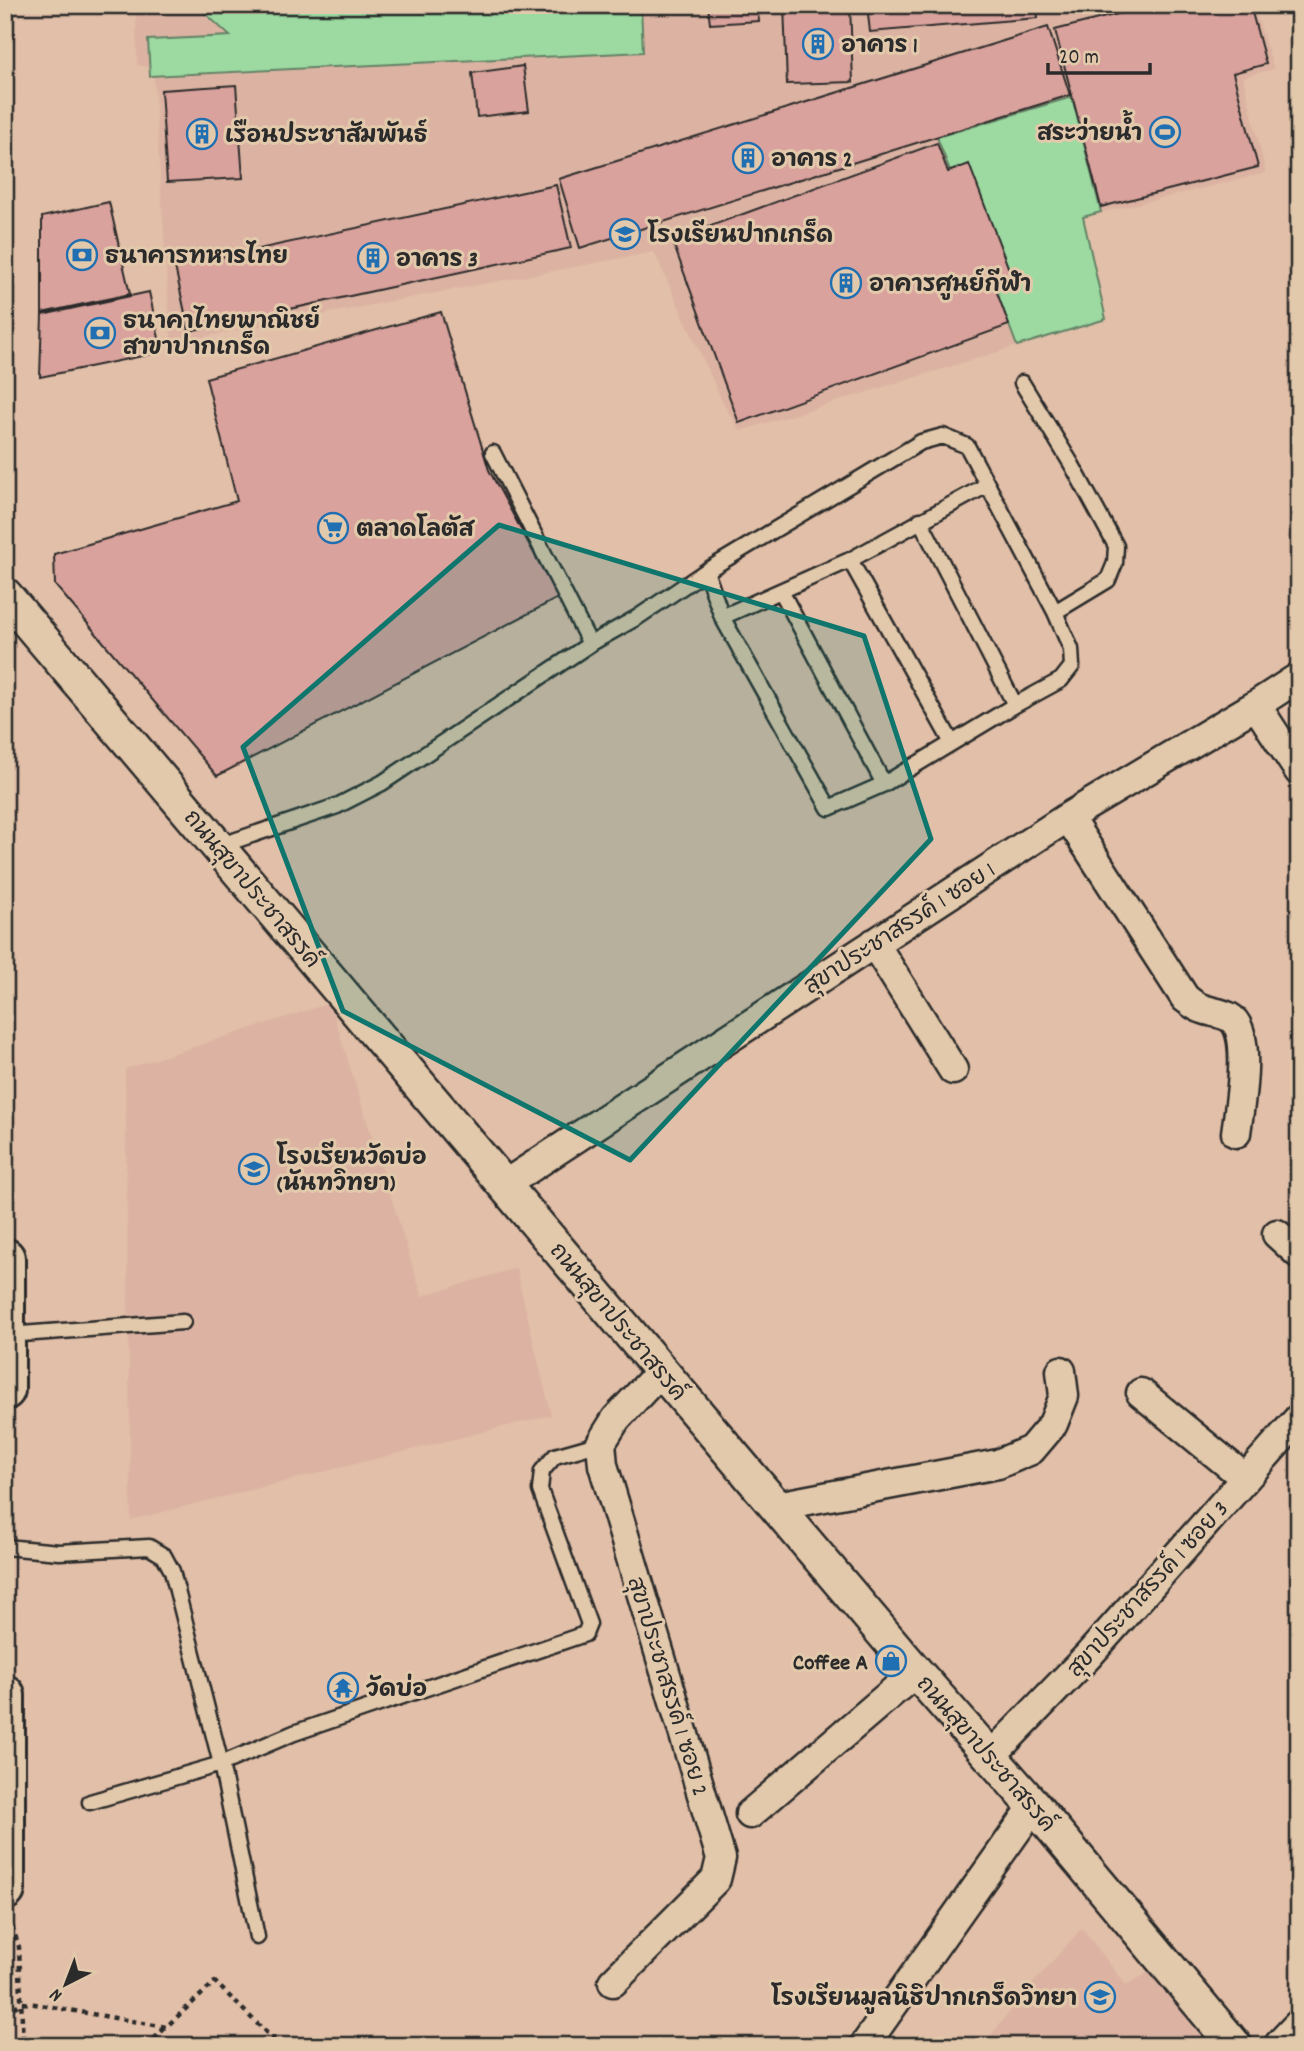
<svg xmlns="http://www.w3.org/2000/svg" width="1304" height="2051" font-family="Dekko,'Playpen Sans Thai',sans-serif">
<rect width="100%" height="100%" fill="#e2bfa8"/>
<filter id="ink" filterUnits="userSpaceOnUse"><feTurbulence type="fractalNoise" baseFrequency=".0143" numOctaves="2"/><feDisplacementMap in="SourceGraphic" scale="14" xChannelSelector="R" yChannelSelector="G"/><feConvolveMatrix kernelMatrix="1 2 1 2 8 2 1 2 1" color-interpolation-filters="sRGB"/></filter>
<g filter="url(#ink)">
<path fill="#dcb3a2" d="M 136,5 L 1253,5 L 1274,69 L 1243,77 L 1266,173 L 1083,217 L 1106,319 L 740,431 L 723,403 L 654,252 L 171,343 L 153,68 L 137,65 Z
M 330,1003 L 422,1296 L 516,1268 L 551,1415 L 131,1520 L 125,1069 Z
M 1082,1928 L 1126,1985 L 1156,1968 L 1187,2009 L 1211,2046 L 982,2046 L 1033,1983 Z"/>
<path fill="#9cdaa1" stroke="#648266" stroke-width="2" d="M 196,5 L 641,5 L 643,52 L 150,76 L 148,40 L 230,36 Z
M 1072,97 L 1101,212 L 1083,217 L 1106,319 L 1017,346 L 937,137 Z"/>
<path fill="#daa29c" stroke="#2b2b2b" stroke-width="2" d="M 708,5 L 757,5 L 759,21 L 710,24 Z
M 784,5 L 850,5 L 853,82 L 787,84 Z
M 867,5 L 1037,5 L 1038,18 L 870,32 Z
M 1153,5 L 1250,5 L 1266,64 L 1233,73 L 1258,167 L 1101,207 L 1055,30 Z
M 1048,27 L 1070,95 L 580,248 L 559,179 Z
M 523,66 L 529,111 L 477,117 L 472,73 Z
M 236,85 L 243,178 L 167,182 L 161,90 Z
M 937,143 L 948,172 L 969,164 L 1013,280 L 995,287 L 1009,325 L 739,423 L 672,240 Z
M 556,185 L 571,248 L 189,331 L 175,267 Z
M 109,202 L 130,294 L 42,313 L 42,217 Z
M 149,292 L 162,352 L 40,377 L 42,315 Z
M 441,312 L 489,470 L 558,598 L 217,776 L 55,585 L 54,554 L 237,501 L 206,378 Z"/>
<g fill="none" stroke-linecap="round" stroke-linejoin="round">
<g stroke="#2b2b2b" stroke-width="19">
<path id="service" d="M 493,453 L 590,644
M 920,520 L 1015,705
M 850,560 L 952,743
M 706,571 L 921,442 L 943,436 L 967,446 L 1055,612
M 781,591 L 884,784
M 722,617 L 829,808 L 884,784 L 1015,705 L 1061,680 L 1072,666 L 1071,649 L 1055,612 L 1108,580 L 1115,563 L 1116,546 L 1072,465 L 1022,383
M 219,846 L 337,806 L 382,783 L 590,644 L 638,617 L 706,571 L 722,617 L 850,560 L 987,485
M 8,1335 L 183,1322
M 5,1547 L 59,1552 L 149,1547 L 164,1556 L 172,1571 L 221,1764 L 257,1937
M 90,1802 L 221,1764 L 294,1733 L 585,1634 L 589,1624 L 540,1490 L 542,1471 L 555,1456 L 601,1443"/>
</g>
<g stroke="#2b2b2b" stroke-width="33">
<path id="minor" d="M 1256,705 L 1299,771
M 1068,817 L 1185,998 C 1190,1002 1196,1007 1203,1009 C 1211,1012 1222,1013 1229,1017 C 1254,1030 1239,1109 1236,1133
M 874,943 L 953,1070
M 504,1185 L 1068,817 L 1256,705 L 1299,677
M 1277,1234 L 1299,1254
M 1141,1393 L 1245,1478
M 777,1506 L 998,1464 L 1031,1450 L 1053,1424 L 1064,1396 L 1061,1371
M 991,1756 L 1088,1656 L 1299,1418
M 750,1814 L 916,1672
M 613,1982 L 716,1879 L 721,1858 L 603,1465 L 601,1443 L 616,1419 L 661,1371
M 864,2046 L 1034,1806"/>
</g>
<g stroke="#2b2b2b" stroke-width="38">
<path id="tertiary" d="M 5,595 L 916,1672 L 1034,1806 L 1235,2046
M 1281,2046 L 1299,2027"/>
</g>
<g stroke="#2b2b2b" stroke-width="44">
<path id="secondary" d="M 5,1258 L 5,1390
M 5,1695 L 5,1890"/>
</g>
<path stroke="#2b2b2b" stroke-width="4.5" stroke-dasharray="5 5" stroke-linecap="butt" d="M 12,1926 L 19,1947 L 23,2046
M 5,2012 L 22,2003 L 35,2004 L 166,2027 L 215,1982 L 271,2037 L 288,2046
M 147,2046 L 166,2027"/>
<use href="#service" stroke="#e3c9ab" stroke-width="14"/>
<use href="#minor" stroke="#e3c9ab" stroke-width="28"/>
<use href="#tertiary" stroke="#e3c9ab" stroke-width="33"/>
<use href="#secondary" stroke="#e3c9ab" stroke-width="38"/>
</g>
</g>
<path fill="#0f766e" fill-opacity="0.2" stroke="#0f766e" stroke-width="5" stroke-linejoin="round" d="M 499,525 L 864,636 L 931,839 L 630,1160 L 343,1011 L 243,747 Z"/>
<defs>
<g id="building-ring" transform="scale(1.575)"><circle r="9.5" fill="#e3c9ab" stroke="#1f6fb2" stroke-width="1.5"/><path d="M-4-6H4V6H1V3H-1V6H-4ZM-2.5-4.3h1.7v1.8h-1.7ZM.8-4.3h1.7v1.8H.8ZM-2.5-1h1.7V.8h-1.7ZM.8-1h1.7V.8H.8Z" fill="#1f6fb2"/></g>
<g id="stadium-ring" transform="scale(1.575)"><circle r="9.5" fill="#e3c9ab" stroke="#1f6fb2" stroke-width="1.5"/><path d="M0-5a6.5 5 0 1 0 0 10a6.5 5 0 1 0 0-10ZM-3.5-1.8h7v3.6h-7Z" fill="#1f6fb2"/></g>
<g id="school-ring" transform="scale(1.575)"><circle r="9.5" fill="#e3c9ab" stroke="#1f6fb2" stroke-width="1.5"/><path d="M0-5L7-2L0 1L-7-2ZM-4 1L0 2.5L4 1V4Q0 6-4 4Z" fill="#1f6fb2"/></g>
<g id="bank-ring" transform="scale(1.575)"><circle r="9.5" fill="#e3c9ab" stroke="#1f6fb2" stroke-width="1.5"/><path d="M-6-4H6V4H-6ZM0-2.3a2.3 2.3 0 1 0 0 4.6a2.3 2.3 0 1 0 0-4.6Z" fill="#1f6fb2"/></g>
<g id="supermarket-ring" transform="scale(1.575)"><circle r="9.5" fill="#e3c9ab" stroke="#1f6fb2" stroke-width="1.5"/><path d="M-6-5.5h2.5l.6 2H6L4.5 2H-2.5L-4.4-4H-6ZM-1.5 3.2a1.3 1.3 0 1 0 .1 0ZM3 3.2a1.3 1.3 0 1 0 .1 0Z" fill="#1f6fb2"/></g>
<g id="shop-ring" transform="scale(1.575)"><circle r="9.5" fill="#e3c9ab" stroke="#1f6fb2" stroke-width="1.5"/><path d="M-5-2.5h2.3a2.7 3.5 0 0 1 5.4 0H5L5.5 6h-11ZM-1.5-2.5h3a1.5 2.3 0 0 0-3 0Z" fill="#1f6fb2"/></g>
<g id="temple-ring" transform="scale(1.575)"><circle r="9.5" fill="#e3c9ab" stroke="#1f6fb2" stroke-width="1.5"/><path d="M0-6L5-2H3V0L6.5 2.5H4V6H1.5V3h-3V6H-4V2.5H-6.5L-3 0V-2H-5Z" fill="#1f6fb2"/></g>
</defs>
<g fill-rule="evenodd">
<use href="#building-ring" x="818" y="44"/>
<use href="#stadium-ring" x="1165" y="132"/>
<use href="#building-ring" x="202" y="134"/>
<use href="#building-ring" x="748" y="158"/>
<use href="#school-ring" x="625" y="234"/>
<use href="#bank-ring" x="82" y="255"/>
<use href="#building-ring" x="373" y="258"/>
<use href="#building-ring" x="846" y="283"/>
<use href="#bank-ring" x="100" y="333"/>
<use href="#supermarket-ring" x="333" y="528"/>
<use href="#school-ring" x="254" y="1169"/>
<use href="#shop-ring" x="891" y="1661"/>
<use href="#temple-ring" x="343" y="1688"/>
<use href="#school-ring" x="1100" y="1997"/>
</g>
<g text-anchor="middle" stroke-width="6" stroke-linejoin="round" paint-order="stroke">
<g font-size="23" font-weight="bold" fill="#2b2b2b" stroke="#e3c9ab" text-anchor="start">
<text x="841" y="52">อาคาร 1</text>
<text x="1142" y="140" text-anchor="end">สระว่ายน้ำ</text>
<text x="225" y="142">เรือนประชาสัมพันธ์</text>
<text x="771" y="166">อาคาร 2</text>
<text x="648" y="242">โรงเรียนปากเกร็ด</text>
<text x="105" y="263">ธนาคารทหารไทย</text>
<text x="396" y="266">อาคาร 3</text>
<text x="869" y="291">อาคารศูนย์กีฬา</text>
<text x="123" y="328">ธนาคาไทยพาณิชย์<tspan x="123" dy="26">สาขาปากเกร็ด</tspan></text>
<text x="356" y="536">ตลาดโลตัส</text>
<text x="277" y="1164">โรงเรียนวัดบ่อ<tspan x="277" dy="26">(นันทวิทยา)</tspan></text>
<text x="868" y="1669" text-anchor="end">Coffee A</text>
<text x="366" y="1696">วัดบ่อ</text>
<text x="1077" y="2005" text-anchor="end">โรงเรียนมูลนิธิปากเกร็ดวิทยา</text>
</g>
<g font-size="23" fill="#2b2b2b" stroke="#e3c9ab">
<text transform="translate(253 888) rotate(50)" y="8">ถนนสุขาประชาสรรค์</text>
<text transform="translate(899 927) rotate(-33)" y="8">สุขาประชาสรรค์ 1 ซอย 1</text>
<text transform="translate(619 1321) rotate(50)" y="8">ถนนสุขาประชาสรรค์</text>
<text transform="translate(1147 1588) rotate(-48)" y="8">สุขาประชาสรรค์ 1 ซอย 3</text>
<text transform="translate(669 1686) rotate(73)" y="8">สุขาประชาสรรค์ 1 ซอย 2</text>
<text transform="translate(987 1753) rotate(49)" y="8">ถนนสุขาประชาสรรค์</text>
</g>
</g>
<rect width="1304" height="2051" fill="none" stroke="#e3c9ab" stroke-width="28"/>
<rect x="14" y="14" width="1276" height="2023" fill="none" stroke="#2b2b2b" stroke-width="2.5" filter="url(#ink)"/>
<g transform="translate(66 1984) rotate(222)" stroke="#e3c9ab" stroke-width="5" paint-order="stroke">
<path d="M0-5L12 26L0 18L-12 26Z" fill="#2b2b2b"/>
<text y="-10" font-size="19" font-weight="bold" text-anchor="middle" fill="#2b2b2b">N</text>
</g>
<path d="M1048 63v10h102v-10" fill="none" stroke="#2b2b2b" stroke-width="3.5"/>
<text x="1059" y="63" font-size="21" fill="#2b2b2b" stroke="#e3c9ab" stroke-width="5" paint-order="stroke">20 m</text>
</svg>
